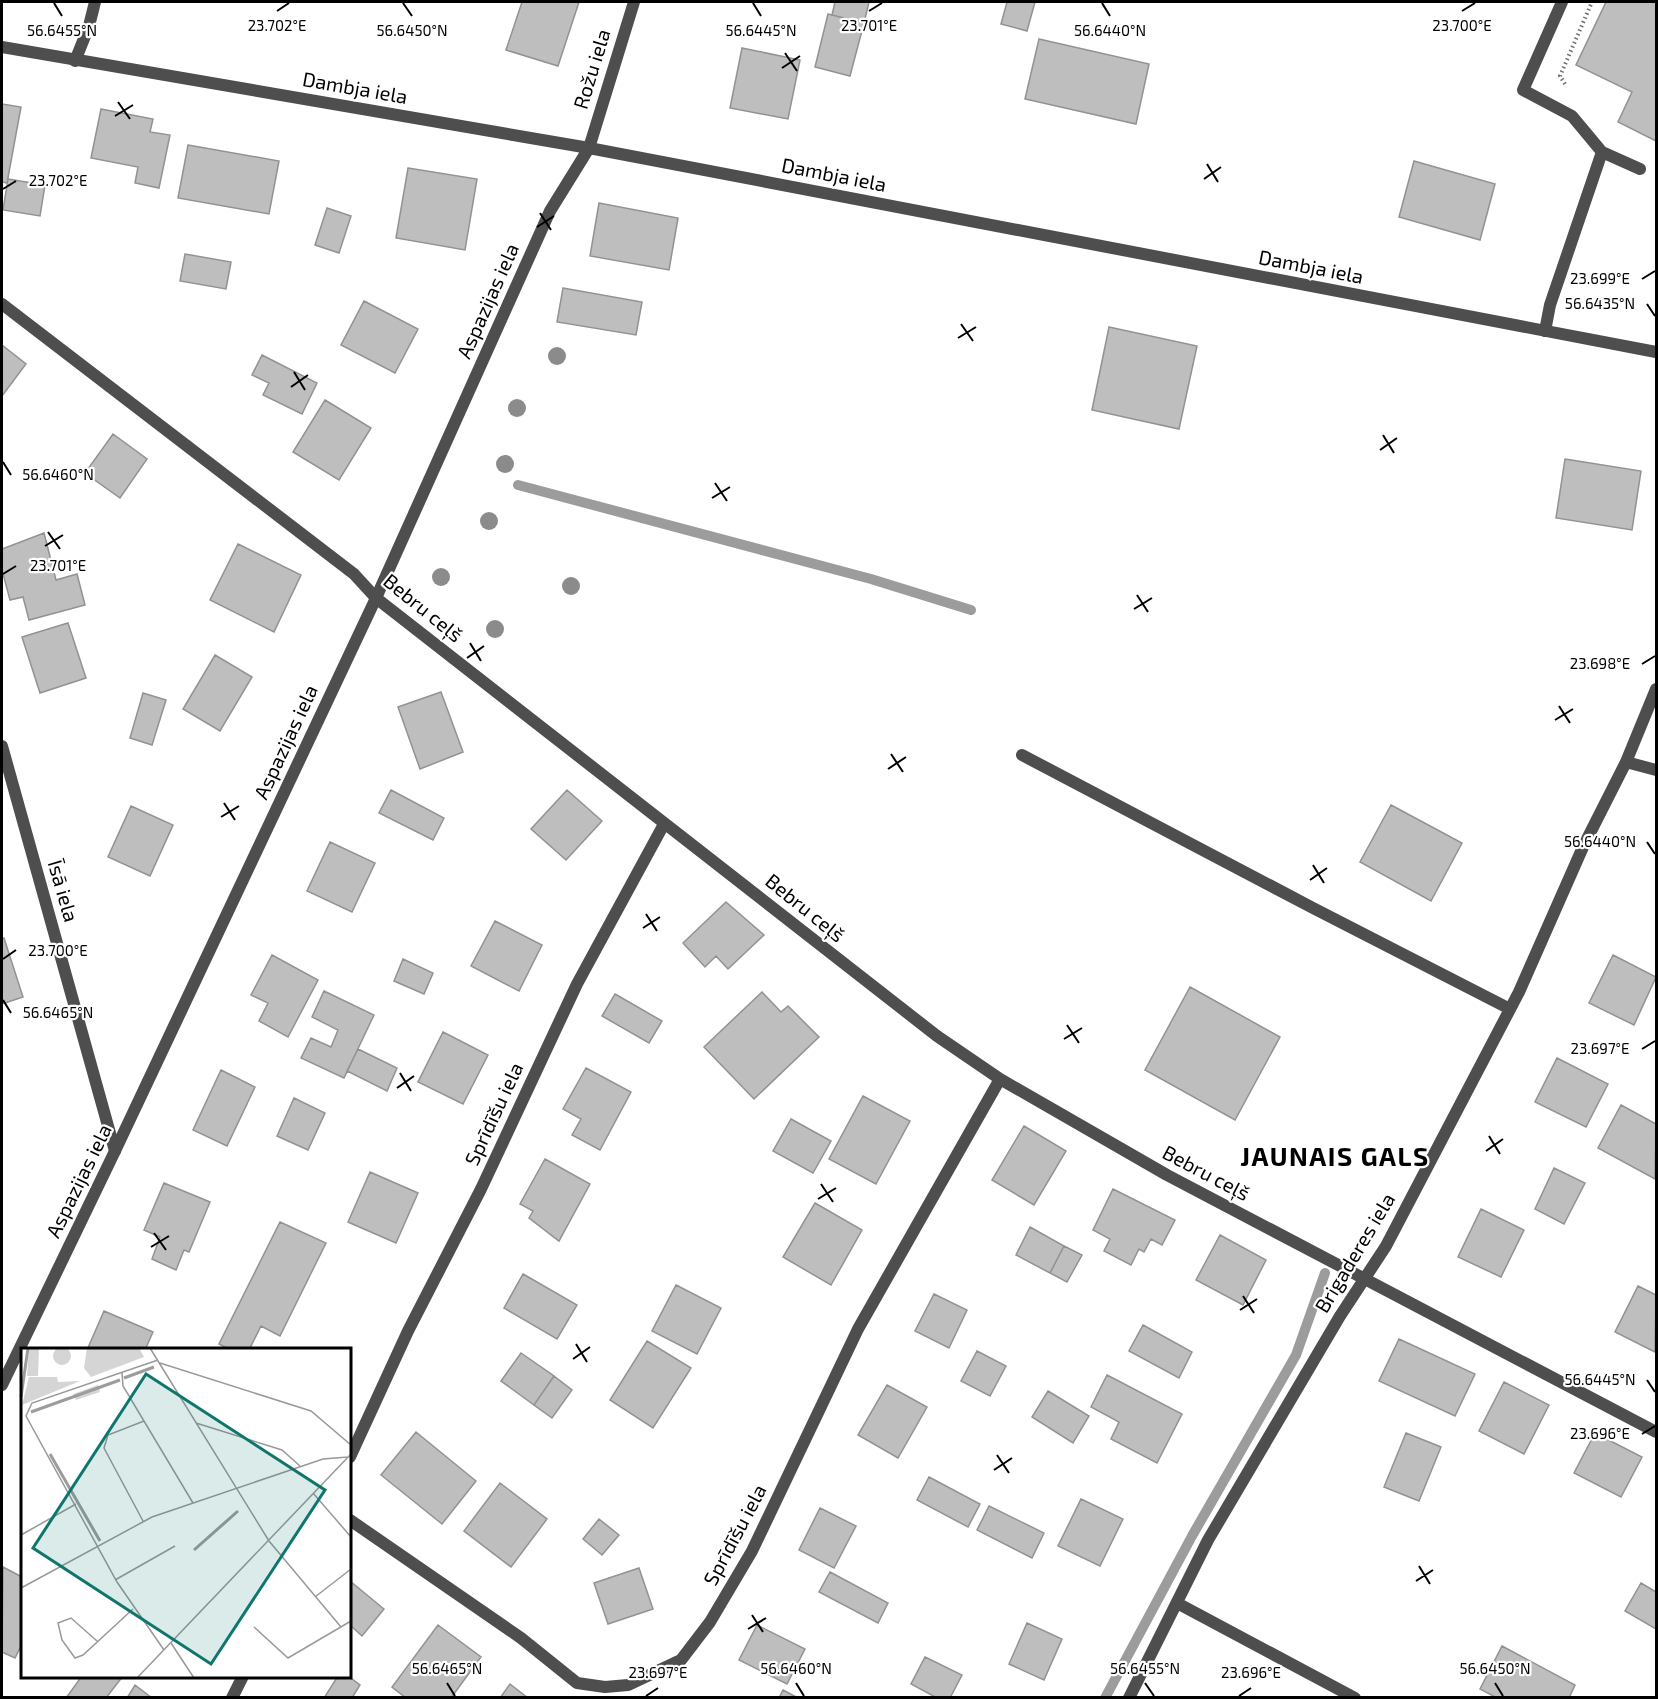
<svg xmlns="http://www.w3.org/2000/svg" width="1658" height="1699" font-family="'Exo 2',sans-serif">
<rect width="100%" height="100%" fill="#fff"/>
<g fill="none" stroke-linecap="round" stroke-linejoin="round">
<path stroke="#9c9c9c" stroke-width="10" d="M 518,485 L 871,579 L 971,610
M 1105,1698 L 1192,1536 L 1296,1355 L 1325,1273"/>
</g>
<path fill="#bebebe" stroke="#929292" stroke-width="1.5" d="M 522,2 L 579,2 L 558,66 L 506,50 Z
M 835,2 L 869,2 L 864,23 L 832,15 Z
M 1007,2 L 1035,2 L 1027,31 L 1001,24 Z
M 1606,2 L 1656,2 L 1656,141 L 1618,122 L 1632,92 L 1576,65 Z
M 828,14 L 864,23 L 850,76 L 815,67 Z
M 1039,39 L 1149,64 L 1136,124 L 1025,99 Z
M 742,48 L 800,60 L 788,119 L 730,108 Z
M 2,104 L 21,107 L 7,183 L 2,182 Z
M 101,109 L 153,119 L 150,132 L 170,135 L 159,188 L 135,183 L 138,167 L 91,158 Z
M 188,145 L 279,161 L 269,214 L 178,198 Z
M 1414,161 L 1495,184 L 1480,240 L 1399,217 Z
M 408,168 L 477,179 L 465,250 L 396,238 Z
M 8,179 L 45,185 L 40,216 L 3,210 Z
M 599,203 L 678,218 L 669,270 L 590,256 Z
M 327,208 L 351,216 L 339,253 L 315,245 Z
M 185,254 L 231,262 L 226,289 L 180,281 Z
M 563,288 L 642,302 L 636,335 L 557,322 Z
M 364,301 L 418,329 L 395,373 L 341,345 Z
M 1109,327 L 1197,346 L 1179,429 L 1092,410 Z
M 2,345 L 26,364 L 2,396 Z
M 262,355 L 317,383 L 302,414 L 263,395 L 269,383 L 252,375 Z
M 325,400 L 371,428 L 339,480 L 293,452 Z
M 113,434 L 147,459 L 120,498 L 85,473 Z
M 1565,459 L 1641,471 L 1632,530 L 1556,518 Z
M 44,533 L 56,580 L 77,574 L 85,605 L 29,620 L 23,597 L 10,600 L 2,570 L 2,549 Z
M 238,544 L 301,575 L 274,632 L 210,600 Z
M 68,623 L 86,678 L 40,693 L 22,637 Z
M 215,655 L 252,677 L 220,731 L 183,709 Z
M 441,692 L 463,752 L 420,769 L 398,707 Z
M 143,693 L 166,700 L 152,745 L 130,738 Z
M 391,790 L 444,818 L 433,840 L 379,813 Z
M 567,790 L 602,821 L 566,860 L 531,829 Z
M 1391,805 L 1462,843 L 1431,901 L 1360,862 Z
M 131,806 L 173,825 L 150,876 L 108,857 Z
M 330,842 L 375,863 L 352,912 L 307,891 Z
M 726,902 L 764,935 L 728,969 L 716,956 L 705,967 L 683,943 Z
M 495,921 L 542,945 L 519,991 L 471,966 Z
M 4,938 L 23,997 L 2,1004 L 2,939 Z
M 272,955 L 318,980 L 288,1037 L 259,1021 L 268,1003 L 251,995 Z
M 1613,955 L 1656,977 L 1634,1025 L 1589,1003 Z
M 403,959 L 433,973 L 424,994 L 394,981 Z
M 1190,987 L 1280,1037 L 1235,1120 L 1145,1070 Z
M 324,991 L 374,1015 L 344,1078 L 301,1058 L 311,1038 L 331,1047 L 338,1030 L 312,1017 Z
M 762,992 L 781,1012 L 788,1006 L 819,1037 L 754,1099 L 704,1047 Z
M 615,994 L 662,1021 L 649,1043 L 602,1016 Z
M 443,1032 L 488,1055 L 463,1104 L 418,1082 Z
M 358,1049 L 397,1068 L 387,1091 L 347,1071 Z
M 1557,1058 L 1608,1084 L 1586,1127 L 1535,1102 Z
M 586,1068 L 631,1092 L 600,1150 L 572,1135 L 581,1119 L 563,1109 Z
M 221,1070 L 255,1087 L 227,1146 L 193,1130 Z
M 863,1096 L 910,1121 L 876,1184 L 829,1159 Z
M 294,1098 L 325,1113 L 308,1150 L 277,1136 Z
M 1621,1105 L 1656,1124 L 1655,1179 L 1598,1148 Z
M 791,1119 L 831,1141 L 813,1173 L 773,1151 Z
M 1024,1126 L 1066,1151 L 1034,1205 L 992,1180 Z
M 545,1159 L 590,1184 L 559,1241 L 529,1218 L 533,1211 L 520,1204 Z
M 1554,1168 L 1585,1183 L 1564,1224 L 1535,1209 Z
M 370,1172 L 418,1193 L 396,1243 L 348,1222 Z
M 164,1183 L 210,1202 L 189,1252 L 184,1250 L 176,1270 L 152,1259 L 160,1237 L 144,1230 Z
M 1113,1189 L 1175,1220 L 1162,1245 L 1151,1239 L 1144,1252 L 1139,1249 L 1131,1265 L 1104,1251 L 1110,1239 L 1093,1230 Z
M 815,1203 L 862,1230 L 831,1285 L 783,1257 Z
M 1481,1209 L 1524,1230 L 1501,1277 L 1458,1257 Z
M 280,1222 L 326,1243 L 280,1336 L 261,1326 L 249,1350 L 230,1350 L 219,1344 Z
M 1030,1227 L 1064,1246 L 1050,1273 L 1016,1255 Z
M 1220,1235 L 1266,1260 L 1243,1305 L 1196,1280 Z
M 1064,1246 L 1082,1255 L 1067,1282 L 1050,1273 Z
M 523,1274 L 577,1305 L 557,1339 L 504,1308 Z
M 676,1285 L 721,1308 L 697,1354 L 652,1331 Z
M 1638,1286 L 1656,1295 L 1655,1352 L 1615,1332 Z
M 934,1294 L 967,1310 L 949,1348 L 915,1331 Z
M 104,1311 L 153,1332 L 145,1350 L 87,1350 Z
M 1143,1325 L 1192,1352 L 1179,1378 L 1129,1351 Z
M 1399,1339 L 1475,1374 L 1455,1416 L 1379,1381 Z
M 647,1341 L 691,1368 L 653,1428 L 610,1400 Z
M 977,1351 L 1006,1366 L 990,1396 L 961,1381 Z
M 521,1353 L 554,1376 L 534,1405 L 501,1381 Z
M 1107,1375 L 1182,1414 L 1157,1463 L 1111,1439 L 1119,1422 L 1091,1407 Z
M 554,1376 L 572,1390 L 552,1418 L 534,1405 Z
M 1504,1382 L 1549,1405 L 1524,1454 L 1479,1431 Z
M 887,1385 L 927,1407 L 898,1458 L 858,1435 Z
M 1048,1391 L 1089,1416 L 1073,1443 L 1032,1417 Z
M 416,1432 L 476,1481 L 442,1524 L 381,1475 Z
M 1406,1433 L 1441,1447 L 1419,1501 L 1384,1487 Z
M 1595,1433 L 1642,1457 L 1621,1497 L 1574,1473 Z
M 929,1477 L 980,1504 L 968,1527 L 917,1500 Z
M 500,1483 L 547,1519 L 511,1567 L 464,1531 Z
M 1081,1499 L 1123,1519 L 1100,1566 L 1058,1546 Z
M 989,1506 L 1044,1533 L 1032,1558 L 977,1530 Z
M 820,1508 L 856,1526 L 834,1568 L 799,1550 Z
M 599,1519 L 619,1535 L 602,1555 L 583,1539 Z
M 3,1567 L 22,1577 L 22,1644 L 15,1658 L 2,1652 Z
M 639,1568 L 653,1609 L 608,1624 L 594,1583 Z
M 830,1572 L 888,1603 L 878,1623 L 819,1592 Z
M 350,1581 L 384,1609 L 362,1636 L 350,1625 Z
M 1641,1583 L 1656,1592 L 1656,1629 L 1625,1611 Z
M 1027,1623 L 1062,1639 L 1044,1680 L 1009,1664 Z
M 438,1625 L 481,1657 L 451,1698 L 406,1698 L 392,1687 Z
M 757,1625 L 805,1649 L 787,1684 L 739,1660 Z
M 1502,1646 L 1575,1685 L 1569,1698 L 1497,1698 L 1480,1689 Z
M 925,1657 L 962,1675 L 950,1698 L 937,1698 L 911,1684 Z
M 82,1676 L 123,1676 L 106,1698 L 66,1698 Z
M 338,1676 L 348,1676 L 360,1685 L 352,1698 L 324,1698 Z
M 510,1684 L 528,1698 L 500,1698 Z
M 135,1685 L 152,1698 L 127,1698 Z
M 783,1690 L 798,1698 L 779,1698 Z"/>
<g fill="none" stroke-linecap="round" stroke-linejoin="round">
<path stroke="#707070" stroke-width="4" stroke-dasharray="1.5 3" stroke-linecap="butt" d="M 1565,84 L 1560,76 L 1592,2"/>
<path stroke="#4e4e4e" stroke-width="12" d="M 1562,2 L 1523,90 L 1572,116 L 1602,152 L 1640,169
M 1545,331 L 1550,305 L 1602,152"/>
<path stroke="#4e4e4e" stroke-width="12" d="M 75,61 L 89,26 L 95,2
M 589,148 L 634,2
M 2,304 L 354,574 L 376,598 L 937,1036 L 1000,1079 L 1167,1175 L 1656,1432
M 2,746 L 115,1151
M 1022,755 L 1313,908 L 1510,1009
M 1626,762 L 1656,770
M 350,1457 L 408,1331 L 481,1189 L 577,984 L 664,824
M 350,1520 L 521,1638 L 577,1683 L 605,1687 L 628,1685 L 681,1660 L 710,1622 L 752,1551 L 858,1329 L 1000,1079
M 1177,1603 L 1355,1698
M 232,1698 L 243,1676
M 1129,1698 L 1208,1540 L 1340,1316 L 1386,1246 L 1519,992 L 1583,847 L 1626,762 L 1656,689"/>
<path stroke="#4e4e4e" stroke-width="12" d="M 2,47 L 589,148 L 1656,352
M 2,1385 L 115,1151 L 376,598 L 550,211 L 589,148"/>
</g>
<g fill="#8b8b8b">
<circle cx="557" cy="356" r="9"/>
<circle cx="517" cy="408" r="9"/>
<circle cx="505" cy="464" r="9"/>
<circle cx="489" cy="521" r="9"/>
<circle cx="441" cy="577" r="9"/>
<circle cx="571" cy="586" r="9"/>
<circle cx="495" cy="629" r="9"/>
</g>
<path fill="none" stroke="#000" stroke-width="2" d="M 54,3 L 62,16M 403,3 L 412,16M 753,3 L 761,16M 1102,3 L 1110,16M 277,11 L 289,3M 869,11 L 882,3M 1462,11 L 1475,3M 785,53 L 797,71M 782,68 L 800,56M 118,102 L 130,119M 115,116 L 133,105M 1207,164 L 1218,182M 1204,179 L 1221,167M 3,189 L 16,181M 540,213 L 551,230M 537,227 L 554,216M 1642,279 L 1655,271M 1647,304 L 1655,316M 961,324 L 973,341M 958,338 L 976,327M 294,372 L 305,390M 291,387 L 308,375M 1383,435 L 1394,453M 1380,450 L 1397,438M 3,462 L 11,475M 715,483 L 727,501M 712,498 L 730,487M 48,532 L 60,549M 45,546 L 63,535M 3,574 L 16,566M 1137,595 L 1148,612M 1134,609 L 1152,598M 470,643 L 481,661M 467,658 L 484,646M 1642,664 L 1655,656M 1559,706 L 1570,723M 1555,720 L 1573,709M 891,754 L 903,772M 888,769 L 906,757M 224,803 L 235,820M 221,817 L 239,806M 1647,842 L 1655,854M 1313,865 L 1324,883M 1310,880 L 1327,868M 646,914 L 657,931M 643,928 L 660,917M 3,959 L 16,950M 3,1000 L 11,1013M 1067,1025 L 1079,1043M 1064,1039 L 1082,1028M 1642,1049 L 1655,1041M 400,1073 L 411,1091M 397,1088 L 414,1076M 1489,1136 L 1500,1154M 1486,1151 L 1503,1139M 821,1184 L 833,1202M 818,1199 L 836,1188M 154,1233 L 166,1250M 151,1247 L 169,1236M 1243,1296 L 1254,1313M 1240,1310 L 1257,1299M 576,1344 L 587,1362M 573,1359 L 590,1347M 1647,1380 L 1655,1392M 1642,1434 L 1655,1426M 997,1455 L 1009,1473M 994,1470 L 1012,1458M 1419,1566 L 1430,1584M 1416,1581 L 1433,1570M 752,1615 L 763,1632M 748,1629 L 766,1618M 447,1683 L 455,1696M 796,1683 L 804,1696M 1145,1683 L 1154,1696M 1495,1683 L 1503,1696M 646,1696 L 658,1688M 1239,1696 L 1251,1688"/>
<g text-anchor="middle" stroke-width="4.5" stroke-linejoin="round" paint-order="stroke">
<g font-size="20" fill="#000" stroke="#fff">
<text transform="translate(592 69) rotate(-73)" y="7">Rožu iela</text>
<text transform="translate(355 88) rotate(10)" y="7">Dambja iela</text>
<text transform="translate(834 175) rotate(11)" y="7">Dambja iela</text>
<text transform="translate(1311 267) rotate(11)" y="7">Dambja iela</text>
<text transform="translate(488 301) rotate(-66)" y="7">Aspazijas iela</text>
<text transform="translate(423 608) rotate(39)" y="7">Bebru ceļš</text>
<text transform="translate(286 742) rotate(-65)" y="7">Aspazijas iela</text>
<text transform="translate(63 891) rotate(74)" y="7">Īsā iela</text>
<text transform="translate(805 908) rotate(39)" y="7">Bebru ceļš</text>
<text transform="translate(494 1114) rotate(-65)" y="7">Sprīdīšu iela</text>
<text transform="translate(1206 1173) rotate(28)" y="7">Bebru ceļš</text>
<text transform="translate(79 1181) rotate(-64)" y="7">Aspazijas iela</text>
<text transform="translate(1355 1253) rotate(-59)" y="7">Brigaderes iela</text>
<text transform="translate(735 1535) rotate(-62)" y="7">Sprīdīšu iela</text>
</g>
<g font-size="26" font-weight="bold" letter-spacing="1.5" fill="#000" stroke="#fff">
<text x="1335" y="1166">JAUNAIS GALS</text>
</g>
</g>
<g transform="translate(21 1348)">
<rect width="330" height="330" fill="#fff"/>
<path d="M32 8a9 9 0 1 1 18 0a9 9 0 1 1-18 0ZM 8,0 L 18,0 L 17,28 L 6,28 ZM 66,0 L 118,0 L 123,9 L 70,29 L 63,20 ZM 8,29 L 36,29 L 37,34 L 59,33 L 1,57 ZM 77,37 L 79,44 L 55,52 L 52,46 Z" fill="#d5d5d5"/>
<path fill="none" stroke="#9c9c9c" stroke-width="3" d="M 103,30 L 133,19M 0,49 L 7,0M 10,64 L 99,32M 29,106 L 79,193M 173,202 L 217,163"/>
<path fill="none" stroke="#999" stroke-width="1.5" d="M 129,0 L 248,193 L 320,279M 137,12 L 11,55 L 5,68 L 96,234 L 143,302M 139,15 L 290,63 L 330,97M 101,25 L 102,38 L 172,155M 175,75 L 261,102 L 279,118M 292,145 L 330,189M 122,173 L 83,100 L 87,87 L 123,73M 0,187 L 55,156M 94,232 L 154,198M 0,240 L 131,169 L 302,111 L 327,109M 294,249 L 330,221M 233,279 L 267,310 L 330,273M 76,293 L 50,270 L 37,275 L 41,292 L 54,310 L 62,307 L 112,261M 150,295 L 173,330M 116,330 L 330,106"/>
<path fill="#0f766e" fill-opacity="0.15" stroke="#0f766e" stroke-width="3" d="M 125,26 L 304,142 L 190,316 L 12,200 Z"/>
<rect width="330" height="330" fill="none" stroke="#000" stroke-width="3"/>
</g>
<g font-size="15" text-anchor="middle" fill="#000" stroke="#fff" stroke-width="4.5" stroke-linejoin="round" paint-order="stroke">
<text x="277" y="31">23.702°E</text>
<text x="869" y="31">23.701°E</text>
<text x="1462" y="31">23.700°E</text>
<text x="62" y="36">56.6455°N</text>
<text x="412" y="36">56.6450°N</text>
<text x="761" y="36">56.6445°N</text>
<text x="1110" y="36">56.6440°N</text>
<text x="58" y="186">23.702°E</text>
<text x="1600" y="284">23.699°E</text>
<text x="1600" y="309">56.6435°N</text>
<text x="58" y="480">56.6460°N</text>
<text x="58" y="571">23.701°E</text>
<text x="1600" y="669">23.698°E</text>
<text x="1600" y="847">56.6440°N</text>
<text x="58" y="956">23.700°E</text>
<text x="58" y="1018">56.6465°N</text>
<text x="1600" y="1054">23.697°E</text>
<text x="1600" y="1385">56.6445°N</text>
<text x="1600" y="1439">23.696°E</text>
<text x="447" y="1674">56.6465°N</text>
<text x="796" y="1674">56.6460°N</text>
<text x="1145" y="1674">56.6455°N</text>
<text x="1495" y="1674">56.6450°N</text>
<text x="658" y="1678">23.697°E</text>
<text x="1251" y="1678">23.696°E</text>
</g>
<rect width="1658" height="1699" fill="none" stroke="#000000" stroke-width="6"/>
</svg>
